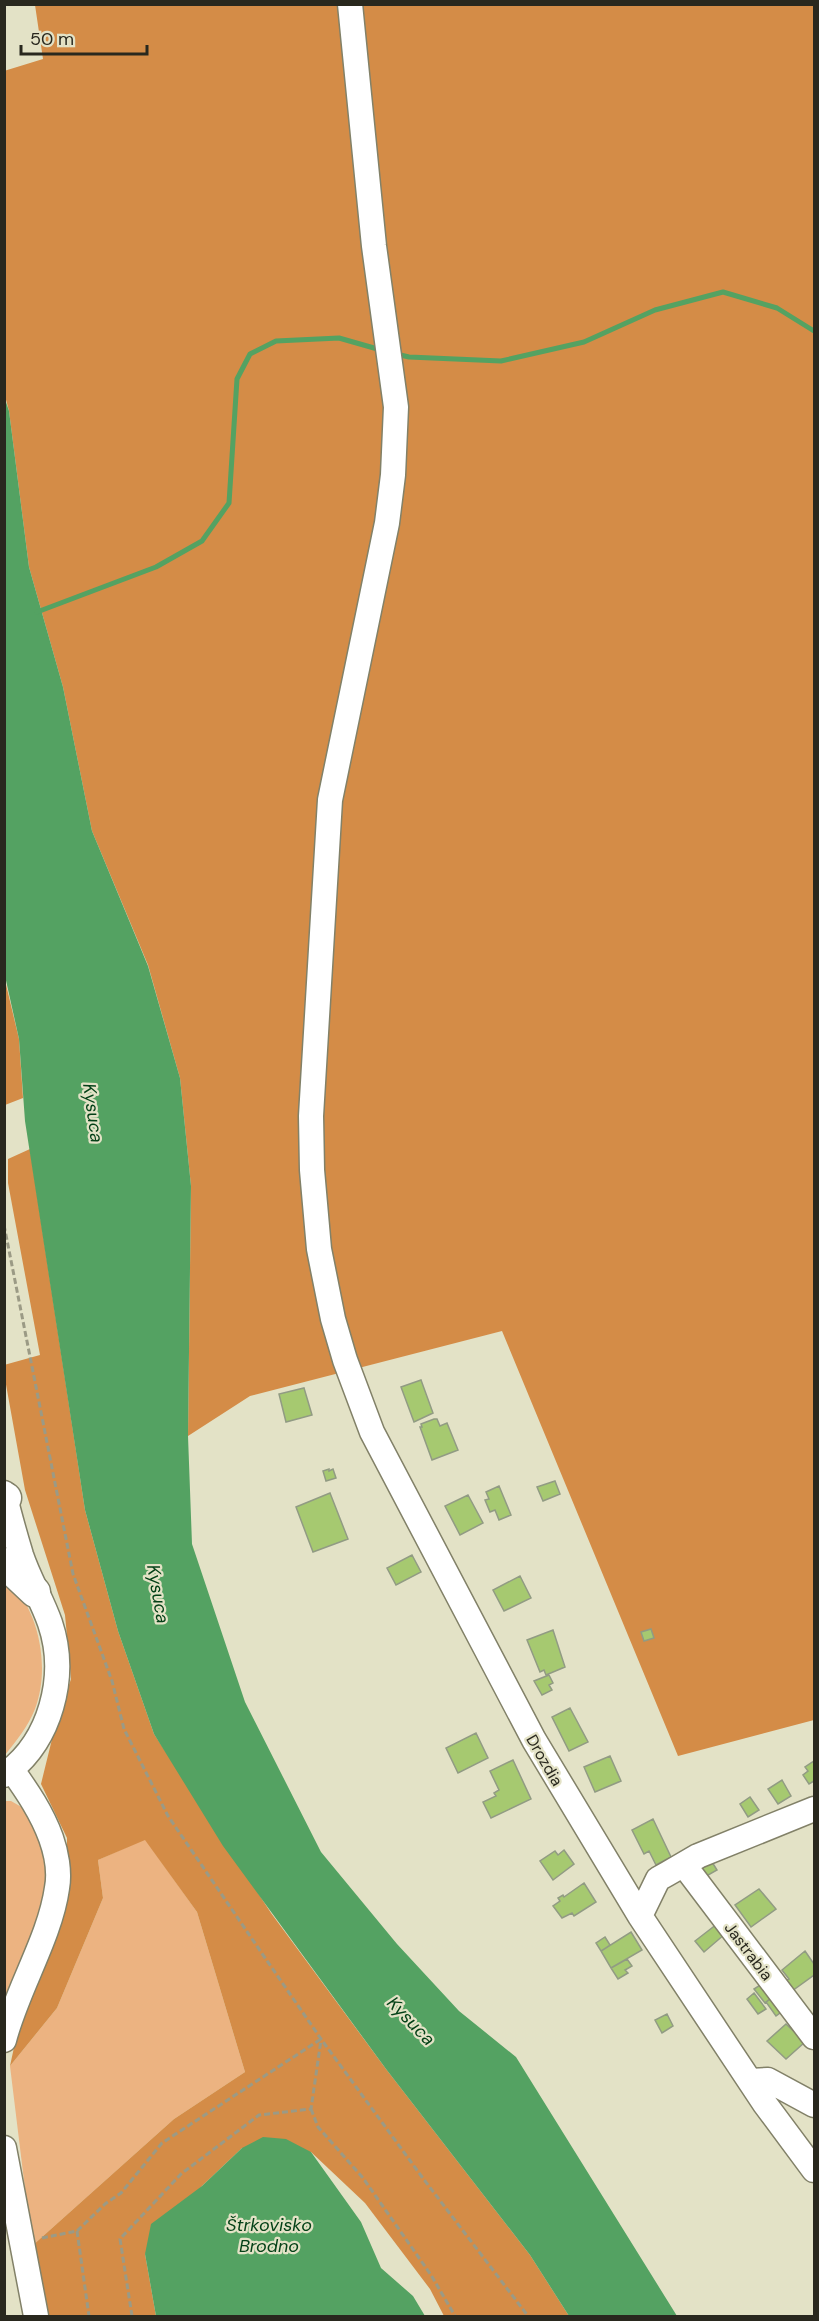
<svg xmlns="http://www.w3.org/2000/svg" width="819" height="2321" font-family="'DM Sans',sans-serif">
<rect width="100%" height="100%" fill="#e3e2c6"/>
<path fill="#ecb381" d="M 5,1577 C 39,1607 51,1667 35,1709 C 28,1727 16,1741 5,1755 Z
M 4,1801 L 11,1801 L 32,1813 L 50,1878 L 41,1919 L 5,2011 Z
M 145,1839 L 197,1912 L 245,2072 L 174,2119 L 32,2246 L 10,2066 L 57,2008 L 103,1898 L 98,1860 Z"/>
<path fill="#d48c47" d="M 35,5 L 814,5 L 814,1720 L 678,1756 L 502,1331 L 250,1396 L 188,1436 L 191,1186 L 180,1078 L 148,965 L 92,831 L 63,687 L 29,567 L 9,411 L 5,396 L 4,71 L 43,59 Z
M 4,976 L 19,1039 L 23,1098 L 5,1105 Z
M 30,1149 L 85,1510 L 118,1631 L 154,1734 L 271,1913 L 386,2069 L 530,2255 L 569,2316 L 444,2316 L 430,2289 L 365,2203 L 311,2152 L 242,2148 L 202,2186 L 145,2254 L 156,2316 L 46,2316 L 32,2246 L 174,2119 L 245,2072 L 197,1912 L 145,1840 L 98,1860 L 103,1898 L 57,2008 L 10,2066 L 21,2015 L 67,1903 L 67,1838 L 41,1784 L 55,1727 L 71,1679 L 65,1615 L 25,1490 L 5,1379 L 4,1365 L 40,1355 L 8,1183 L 8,1159 Z"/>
<path fill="#54a262" d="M 4,396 L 9,411 L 29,567 L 63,687 L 92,831 L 148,966 L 180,1078 L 191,1186 L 188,1436 L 192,1544 L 245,1702 L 321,1852 L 397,1944 L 459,2011 L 516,2057 L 677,2316 L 569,2316 L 530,2255 L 386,2069 L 223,1846 L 154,1734 L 118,1631 L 85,1510 L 25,1121 L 19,1039 L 5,976 Z
M 263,2137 L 286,2139 L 311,2152 L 361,2222 L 381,2268 L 413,2296 L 425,2316 L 156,2316 L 145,2254 L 151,2224 L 202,2186 L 242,2148 Z"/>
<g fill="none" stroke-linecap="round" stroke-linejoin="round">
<path stroke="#54a262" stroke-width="5" d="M 396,354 L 409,357 L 501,361 L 584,342 L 655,310 L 723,292 L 777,308 L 814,331
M 37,612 L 156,567 L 202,541 L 229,503 L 237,379 L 250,354 L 276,341 L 339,338 L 381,350"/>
</g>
<path fill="#a6c970" stroke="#919b83" stroke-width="1.5" d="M 421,1380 L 433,1413 L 414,1422 L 401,1387 Z
M 304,1388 L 312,1415 L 286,1422 L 279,1394 Z
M 434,1419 L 437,1419 L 440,1426 L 447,1423 L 458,1450 L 432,1460 L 420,1427 L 422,1427 L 421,1424 Z
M 329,1469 L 329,1471 L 333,1469 L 336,1478 L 326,1481 L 323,1471 Z
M 555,1481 L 560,1494 L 543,1501 L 537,1487 Z
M 499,1486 L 511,1515 L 499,1520 L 495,1510 L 490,1512 L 485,1500 L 489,1499 L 486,1492 Z
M 330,1493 L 348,1539 L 313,1552 L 296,1507 Z
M 468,1495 L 483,1523 L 460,1535 L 445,1506 Z
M 412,1555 L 421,1572 L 396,1585 L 387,1568 Z
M 520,1576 L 531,1598 L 504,1611 L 493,1590 Z
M 651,1629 L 654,1638 L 644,1641 L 641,1632 Z
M 553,1630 L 565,1667 L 546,1675 L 544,1670 L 540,1672 L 527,1640 Z
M 549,1675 L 553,1683 L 549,1685 L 552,1690 L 542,1695 L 534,1681 Z
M 570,1708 L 588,1742 L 569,1751 L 552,1717 Z
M 476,1733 L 488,1758 L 458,1773 L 446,1748 Z
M 610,1756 L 621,1781 L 595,1792 L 584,1767 Z
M 513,1760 L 531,1799 L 491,1818 L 483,1802 L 496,1796 L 494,1793 L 499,1790 L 490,1771 Z
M 814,1761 L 814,1781 L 809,1784 L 803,1775 L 808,1771 L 805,1767 Z
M 782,1780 L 791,1796 L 778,1804 L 768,1789 Z
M 750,1797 L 759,1810 L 748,1817 L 740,1804 Z
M 653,1819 L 671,1857 L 656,1865 L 649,1851 L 644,1854 L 632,1830 Z
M 564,1850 L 574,1864 L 553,1880 L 540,1861 L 555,1851 L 558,1855 Z
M 712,1862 L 717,1870 L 703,1878 L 699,1870 Z
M 584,1883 L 596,1902 L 574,1916 L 572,1913 L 562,1918 L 553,1906 L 560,1901 L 558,1898 L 563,1895 L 564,1897 Z
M 759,1889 L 776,1909 L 751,1927 L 735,1905 Z
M 717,1924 L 725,1934 L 704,1952 L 695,1941 Z
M 631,1932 L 642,1950 L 611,1968 L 601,1951 Z
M 605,1937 L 610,1945 L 601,1951 L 596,1943 Z
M 805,1951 L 814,1964 L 814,1975 L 792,1991 L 785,1981 L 789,1979 L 782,1970 Z
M 627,1959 L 632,1966 L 625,1970 L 628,1973 L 618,1979 L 611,1968 Z
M 765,1982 L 775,1995 L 765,2003 L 754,1989 Z
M 754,1993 L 766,2009 L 758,2014 L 747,1999 Z
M 774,1996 L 784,2010 L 776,2016 L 766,2002 Z
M 667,2014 L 673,2026 L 662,2033 L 655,2020 Z
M 786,2024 L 805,2042 L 786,2059 L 767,2041 Z"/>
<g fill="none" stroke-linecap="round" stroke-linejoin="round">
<g stroke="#828168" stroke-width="27">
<path id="minor" d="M 350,4 L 374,246 L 396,407 L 393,475 L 387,523 L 330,800 L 311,1116 L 312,1170 L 319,1249 L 333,1319 L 345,1360 L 372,1432 L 534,1740 L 640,1916 L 765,2104 L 814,2170
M 4,1493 C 9,1514 15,1535 21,1555 C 29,1579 42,1600 50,1623 C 68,1676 51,1742 4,1775
M 684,1865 L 814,2037
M 640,1916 L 658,1879 L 667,1874 L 698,1856 L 814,1809
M 4,2040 C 17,1989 50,1938 57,1888 C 60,1872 56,1852 51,1838 C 42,1813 27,1791 12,1770
M 750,2081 L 768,2080 L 814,2105
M 4,2148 L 36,2316"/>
</g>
<g stroke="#828168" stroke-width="33">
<path id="major" d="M 4,1499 L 6,1498
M 4,1563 L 35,1592"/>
</g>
<path stroke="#9b9a85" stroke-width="3" stroke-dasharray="6 3" stroke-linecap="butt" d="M 4,1225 L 73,1574 L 112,1681 L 124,1729 L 168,1816 L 261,1952 L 321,2039 L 422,2177 L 528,2316
M 311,2109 L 318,2127 L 363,2178 L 431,2275 L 455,2316
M 77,2231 L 89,2316
M 42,2238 L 77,2231 L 105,2204 L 121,2193 L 162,2143 L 321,2039
M 132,2316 L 120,2239 L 181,2174 L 259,2115 L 311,2109 L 321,2040"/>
<use href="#minor" stroke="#fff" stroke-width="24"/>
<use href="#major" stroke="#fff" stroke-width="30"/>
</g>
<g text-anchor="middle" stroke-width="4.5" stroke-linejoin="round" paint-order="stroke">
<g font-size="16" fill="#29281e" stroke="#e3e2c6">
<text transform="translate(545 1760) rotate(60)" y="6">Drozdia</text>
<text transform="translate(749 1951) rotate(53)" y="6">Jastrabia</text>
</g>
<g font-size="18" font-style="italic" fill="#044117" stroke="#e3e2c6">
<text transform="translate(93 1113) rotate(82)" y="6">Kysuca</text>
<text transform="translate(158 1594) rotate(80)" y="6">Kysuca</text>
<text transform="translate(411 2021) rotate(46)" y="6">Kysuca</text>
<text x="269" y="2231">Štrkovisko<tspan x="269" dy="21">Brodno</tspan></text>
</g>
</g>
<rect width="819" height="2321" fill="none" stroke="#29281e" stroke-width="12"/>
<path d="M21 45v9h126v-9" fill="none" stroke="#29281e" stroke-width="3"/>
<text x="30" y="45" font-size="18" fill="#29281e" stroke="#e3e2c6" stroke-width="4.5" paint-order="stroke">50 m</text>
</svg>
